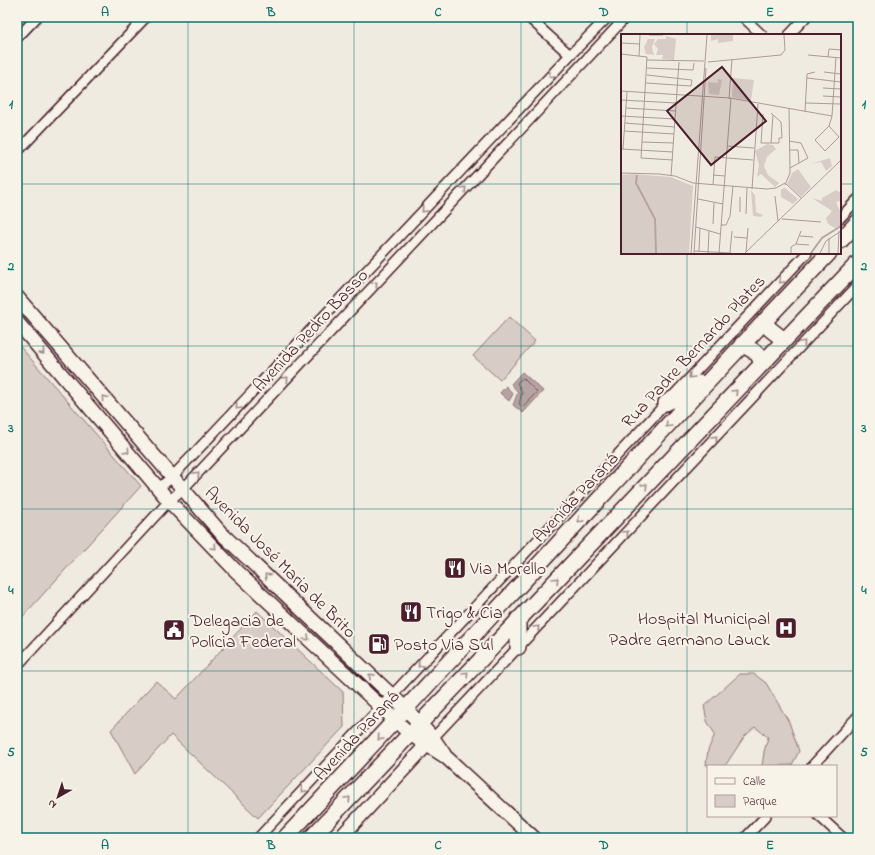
<svg xmlns="http://www.w3.org/2000/svg" width="875" height="855" font-family="'Indie Flower',sans-serif">
<rect width="100%" height="100%" fill="#f0ebe0"/>
<filter id="ink" filterUnits="userSpaceOnUse"><feTurbulence type="fractalNoise" baseFrequency=".025" numOctaves="2"/><feDisplacementMap in="SourceGraphic" scale="8" xChannelSelector="R" yChannelSelector="G"/><feConvolveMatrix kernelMatrix="1 2 1 2 8 2 1 2 1" color-interpolation-filters="sRGB"/></filter>
<g filter="url(#ink)">
<path fill="#d8cdc6" stroke="#917678" d="M 509,317 L 535,341 L 500,380 L 473,356 Z
M 17,343 L 141,486 L 17,623 Z
M 257,611 L 343,692 L 344,727 L 258,818 L 171,735 L 135,774 L 111,730 L 156,681 L 176,699 Z
M 740,674 L 754,674 L 766,683 L 789,722 L 799,751 L 792,765 L 762,766 L 764,752 L 768,737 L 755,727 L 744,737 L 725,766 L 706,765 L 708,750 L 715,734 L 707,721 L 704,706 Z"/>
<path fill="#b7a4a2" stroke="#8b6f72" d="M 522,372 L 543,391 L 523,413 L 513,405 L 518,392 L 511,384 Z
M 506,386 L 513,394 L 509,401 L 500,393 Z"/>
<g fill="none" stroke-linecap="round" stroke-linejoin="round">
<path stroke="#76545b" stroke-width="1" d="M 523,378 L 537,392 L 522,407 L 519,404 L 522,392 L 517,383 Z"/>
<g stroke="#4a1f2b" stroke-width="12">
<path id="street" d="M 528,17 L 570,55
M 743,17 L 762,35
M 789,35 L 806,17
M 17,38 L 37,17
M 17,152 L 146,17
M 840,218 L 858,199
M 159,488 L 172,477 L 570,55 L 608,17
M 17,666 L 169,501 L 183,489 L 626,17
M 433,738 L 858,285
M 812,766 L 858,716
M 819,816 L 843,838
M 258,838 L 807,253
M 745,838 L 766,816"/>
</g>
<g stroke="#4a1f2b" stroke-width="16">
<path id="secondary" d="M 17,297 L 221,533 L 406,709 L 433,738 L 444,754
M 17,322 L 169,501 L 237,572 L 410,734 L 446,757 L 534,838
M 340,838 L 432,739"/>
</g>
<g stroke="#4a1f2b" stroke-width="18">
<path id="primary" d="M 840,241 L 858,222
M 764,321 L 770,329 L 784,340
M 742,344 L 757,353 L 762,363
M 666,403 L 700,383
M 518,619 L 518,647
M 285,838 C 468,644 645,446 829,253
M 311,838 L 858,263"/>
</g>
<use href="#street" stroke="#f7f3e8" stroke-width="9"/>
<use href="#secondary" stroke="#f7f3e8" stroke-width="13"/>
<use href="#primary" stroke="#f7f3e8" stroke-width="15"/>
</g>
<defs><path id="oneway-chevron" d="M-2-3.5L2.5 0L-2 3.5" fill="none" stroke-width="1.6" stroke-linecap="round" stroke-linejoin="round"/></defs>
<g stroke="#a0898a">
<use href="#oneway-chevron" transform="translate(551 75) rotate(133)"/>
<use href="#oneway-chevron" transform="translate(464 189) rotate(-47)"/>
<use href="#oneway-chevron" transform="translate(424 210) rotate(133)"/>
<use href="#oneway-chevron" transform="translate(781 281) rotate(133)"/>
<use href="#oneway-chevron" transform="translate(375 284) rotate(-47)"/>
<use href="#oneway-chevron" transform="translate(803 343) rotate(-47)"/>
<use href="#oneway-chevron" transform="translate(42 352) rotate(49)"/>
<use href="#oneway-chevron" transform="translate(691 376) rotate(133)"/>
<use href="#oneway-chevron" transform="translate(286 379) rotate(-47)"/>
<use href="#oneway-chevron" transform="translate(735 392) rotate(-46)"/>
<use href="#oneway-chevron" transform="translate(104 398) rotate(-131)"/>
<use href="#oneway-chevron" transform="translate(238 407) rotate(133)"/>
<use href="#oneway-chevron" transform="translate(668 425) rotate(133)"/>
<use href="#oneway-chevron" transform="translate(715 438) rotate(-47)"/>
<use href="#oneway-chevron" transform="translate(127 451) rotate(49)"/>
<use href="#oneway-chevron" transform="translate(197 474) rotate(-47)"/>
<use href="#oneway-chevron" transform="translate(645 486) rotate(-46)"/>
<use href="#oneway-chevron" transform="translate(580 520) rotate(133)"/>
<use href="#oneway-chevron" transform="translate(626 533) rotate(-47)"/>
<use href="#oneway-chevron" transform="translate(214 547) rotate(46)"/>
<use href="#oneway-chevron" transform="translate(267 576) rotate(-137)"/>
<use href="#oneway-chevron" transform="translate(556 580) rotate(-46)"/>
<use href="#oneway-chevron" transform="translate(537 628) rotate(-47)"/>
<use href="#oneway-chevron" transform="translate(307 638) rotate(43)"/>
<use href="#oneway-chevron" transform="translate(420 665) rotate(133)"/>
<use href="#oneway-chevron" transform="translate(466 674) rotate(-46)"/>
<use href="#oneway-chevron" transform="translate(371 676) rotate(-136)"/>
<use href="#oneway-chevron" transform="translate(380 738) rotate(133)"/>
<use href="#oneway-chevron" transform="translate(303 790) rotate(133)"/>
<use href="#oneway-chevron" transform="translate(348 799) rotate(-47)"/>
</g>
</g>
<path fill="none" stroke="#0f766e" stroke-width="1" stroke-opacity="0.55" d="M 188,17 L 188,838M 354,17 L 354,838M 521,17 L 521,838M 687,17 L 687,35M 17,184 L 622,184M 840,184 L 858,184M 687,253 L 687,838M 17,346 L 858,346M 17,509 L 858,509M 17,671 L 858,671"/>
<defs>
<g id="restaurant-square" transform="scale(1.15)"><rect x="-9" y="-9" width="18" height="18" rx="4" fill="#4a1f2b" stroke="#f7f3e8"/><path d="M-5-6h1v4h1v-4h1v4h1v-4h1v5L-1.5 .5V6h-2V.5L-5-1ZM5-6V6H3V1.5H1.5Q1.5-4 5-6Z" fill="#fff"/></g>
<g id="hospital-square" transform="scale(1.15)"><rect x="-9" y="-9" width="18" height="18" rx="4" fill="#4a1f2b" stroke="#f7f3e8"/><path d="M-5-5h3v3.5h4V-5h3V5h-3V1.5h-4V5h-3Z" fill="#fff"/></g>
<g id="civic-square" transform="scale(1.15)"><rect x="-9" y="-9" width="18" height="18" rx="4" fill="#4a1f2b" stroke="#f7f3e8"/><path d="M-.6-6.5H3V-4.5H.6V-3L4-1V1h2V6H-6V1h2V-1L-.6-3ZM-1.2 2.5V6h2.4V2.5Z" fill="#fff"/></g>
<g id="fuel-square" transform="scale(1.15)"><rect x="-9" y="-9" width="18" height="18" rx="4" fill="#4a1f2b" stroke="#f7f3e8"/><path d="M-5.5-6h7V0h2V4h1.3V-2.5L3-4.5l.8-.8L6-3V5H2.5V1h-1V6h-7ZM-4.2-4.7v3.2H.2V-4.7Z" fill="#fff"/></g>
</defs>
<g fill-rule="evenodd">
<use href="#restaurant-square" x="455" y="568"/>
<use href="#restaurant-square" x="411" y="612"/>
<use href="#hospital-square" x="786" y="628"/>
<use href="#civic-square" x="174" y="630"/>
<use href="#fuel-square" x="379" y="644"/>
</g>
<g text-anchor="middle" stroke-width="4" stroke-linejoin="round" paint-order="stroke">
<g font-size="18" fill="#4a1f2b" stroke="#f7f3e8">
<text transform="translate(310 330) rotate(-47)" y="6">Avenida Pedro Basso</text>
<text transform="translate(693 351) rotate(-47)" y="6">Rua Padre Bernardo Plates</text>
<text transform="translate(575 497) rotate(-47)" y="6">Avenida Paraná</text>
<text transform="translate(281 562) rotate(45)" y="6">Avenida José Maria de Brito</text>
<text transform="translate(356 735) rotate(-47)" y="6">Avenida Paraná</text>
</g>
<g font-size="18" fill="#4a1f2b" stroke="#f7f3e8" text-anchor="start">
<text x="470" y="574">Via Morello</text>
<text x="426" y="618">Trigo &amp; Cia</text>
<text x="770" y="624" text-anchor="end">Hospital Municipal<tspan x="770" dy="21">Padre Germano Lauck</tspan></text>
<text x="190" y="626">Delegacia de<tspan x="190" dy="21">Polícia Federal</tspan></text>
<text x="394" y="650">Posto Via Sul</text>
</g>
</g>
<g transform="translate(621 34)">
<rect width="220" height="220" fill="#f0ebe0"/>
<path d="M 90,1 L 112,1 L 112,7 L 97,9 L 97,5 L 90,7 ZM 45,2 L 55,5 L 53,26 L 41,25 L 42,21 L 35,21 L 37,15 L 33,10 L 37,5 L 45,5 ZM 27,5 L 34,5 L 31,13 L 33,21 L 25,20 L 23,13 ZM 112,44 L 133,46 L 130,67 L 111,63 ZM 97,45 L 101,46 L 98,61 L 88,60 L 87,48 L 97,49 ZM 146,110 L 152,111 L 155,115 L 146,123 L 143,132 L 147,141 L 158,149 L 154,153 L 140,140 L 136,143 L 138,131 L 134,117 ZM 209,124 L 211,132 L 205,137 L 200,128 L 189,130 ZM 177,135 L 190,153 L 180,163 L 166,150 L 171,139 ZM 11,140 L 50,143 L 72,152 L 68,219 L 0,219 L 0,141 ZM 164,154 L 177,165 L 172,170 L 160,163 L 160,155 ZM 130,156 L 134,161 L 135,178 L 142,181 L 140,183 L 132,182 ZM 215,156 L 220,159 L 220,167 L 215,168 L 220,179 L 220,192 L 214,194 L 207,190 L 205,184 L 211,177 L 191,164 L 201,167 L 201,164 Z" fill="#d8cdc6"/>
<path fill="none" stroke="#b7a4a2" stroke-width="2" d="M 16,141 L 15,149 L 34,185 L 35,219M 190,219 L 201,204 L 220,192"/>
<path fill="none" stroke="#ae9998" stroke-width="1" d="M 28,1 L 42,1M 0,9 L 19,10M 0,20 L 26,23M 187,21 L 220,24M 18,22 L 19,1M 26,23 L 20,124 L 52,126M 207,23 L 208,15 L 220,16M 26,26 L 83,27M 87,28 L 160,21 L 164,16 L 163,1M 26,34 L 72,36 L 73,29M 203,38 L 220,40M 186,44 L 220,48M 25,49 L 70,52 L 71,46 L 26,41M 202,54 L 220,55M 0,57 L 109,64 L 211,82 L 208,92M 202,62 L 220,63M 108,65 L 111,25M 0,66 L 55,69M 185,69 L 219,70M 5,74 L 55,77M 184,78 L 186,40 L 194,38M 142,80 L 140,109 L 158,109 L 158,104 L 161,104 L 160,88 L 150,79M 0,82 L 54,85M 211,82 L 215,23M 4,89 L 54,93M 208,92 L 218,103 L 204,117 L 194,106 ZM 3,97 L 53,100M 168,107 L 180,109 L 187,124 L 169,134M 21,108 L 53,109M 150,109 L 152,81M 106,112 L 133,114M 0,115 L 52,118M 2,115 L 6,58M 169,116 L 177,116 L 178,129M 0,139 L 38,140 L 54,142 L 72,149 L 146,155 L 155,154 L 164,149 L 180,164M 92,141 L 104,142M 50,142 L 58,28M 92,151 L 94,123 L 132,126M 164,151 L 169,139 L 168,74M 131,155 L 137,70M 154,162 L 157,187M 77,165 L 102,170M 119,178 L 119,163M 125,180 L 126,154M 161,185 L 200,188M 92,190 L 93,169M 100,191 L 105,191 L 109,182 L 112,152M 75,193 L 99,200M 179,202 L 192,203M 113,203 L 126,204M 175,210 L 188,211M 73,217 L 110,219M 78,217 L 79,194M 125,218 L 127,194M 70,219 L 86,1M 73,219 L 85,34M 87,219 L 88,197M 98,219 L 110,64M 109,219 L 111,197M 124,219 L 220,126M 170,219 L 170,213 L 175,210 L 180,197M 199,219 L 205,207 L 220,197M 208,219 L 208,204M 217,219 L 218,197"/>
<path fill="#4a1f2b" fill-opacity="0.15" stroke="#4a1f2b" stroke-width="2" d="M 101,33 L 145,87 L 90,131 L 46,77 Z"/>
<rect width="220" height="220" fill="none" stroke="#4a1f2b" stroke-width="2"/>
</g>
<rect width="875" height="855" fill="none" stroke="#f7f3e8" stroke-width="44"/>
<rect x="707" y="765" width="130" height="52" fill="#f7f3e8" stroke="#b29e9c"/>
<rect x="715" y="778" width="20" height="6" fill="#f7f3e8" stroke="#b29e9c"/>
<text x="743" y="785" font-size="12" fill="#4a1f2b">Calle</text>
<rect x="715" y="795" width="20" height="12" fill="#d8cdc6" stroke="#b29e9c"/>
<text x="743" y="805" font-size="12" fill="#4a1f2b">Parque</text>
<g transform="translate(58 797) rotate(219)" stroke="#f7f3e8" stroke-width="3" paint-order="stroke">
<path d="M0-3L7 15L0 10L-7 15Z" fill="#4a1f2b"/>
<text y="-6" font-size="11" font-weight="bold" text-anchor="middle" fill="#4a1f2b">N</text>
</g>
<rect x="22" y="22" width="831" height="811" fill="none" stroke="#0f766e" stroke-width="1.5"/>
<g font-size="13" text-anchor="middle" font-weight="bold" fill="#0f766e">
<text x="105" y="16">A</text>
<text x="271" y="16">B</text>
<text x="438" y="16">C</text>
<text x="604" y="16">D</text>
<text x="770" y="16">E</text>
<text x="11" y="108">1</text>
<text x="864" y="108">1</text>
<text x="11" y="270">2</text>
<text x="864" y="270">2</text>
<text x="11" y="432">3</text>
<text x="864" y="432">3</text>
<text x="11" y="594">4</text>
<text x="864" y="594">4</text>
<text x="11" y="756">5</text>
<text x="864" y="756">5</text>
<text x="105" y="849">A</text>
<text x="271" y="849">B</text>
<text x="438" y="849">C</text>
<text x="604" y="849">D</text>
<text x="770" y="849">E</text>
</g>
</svg>
